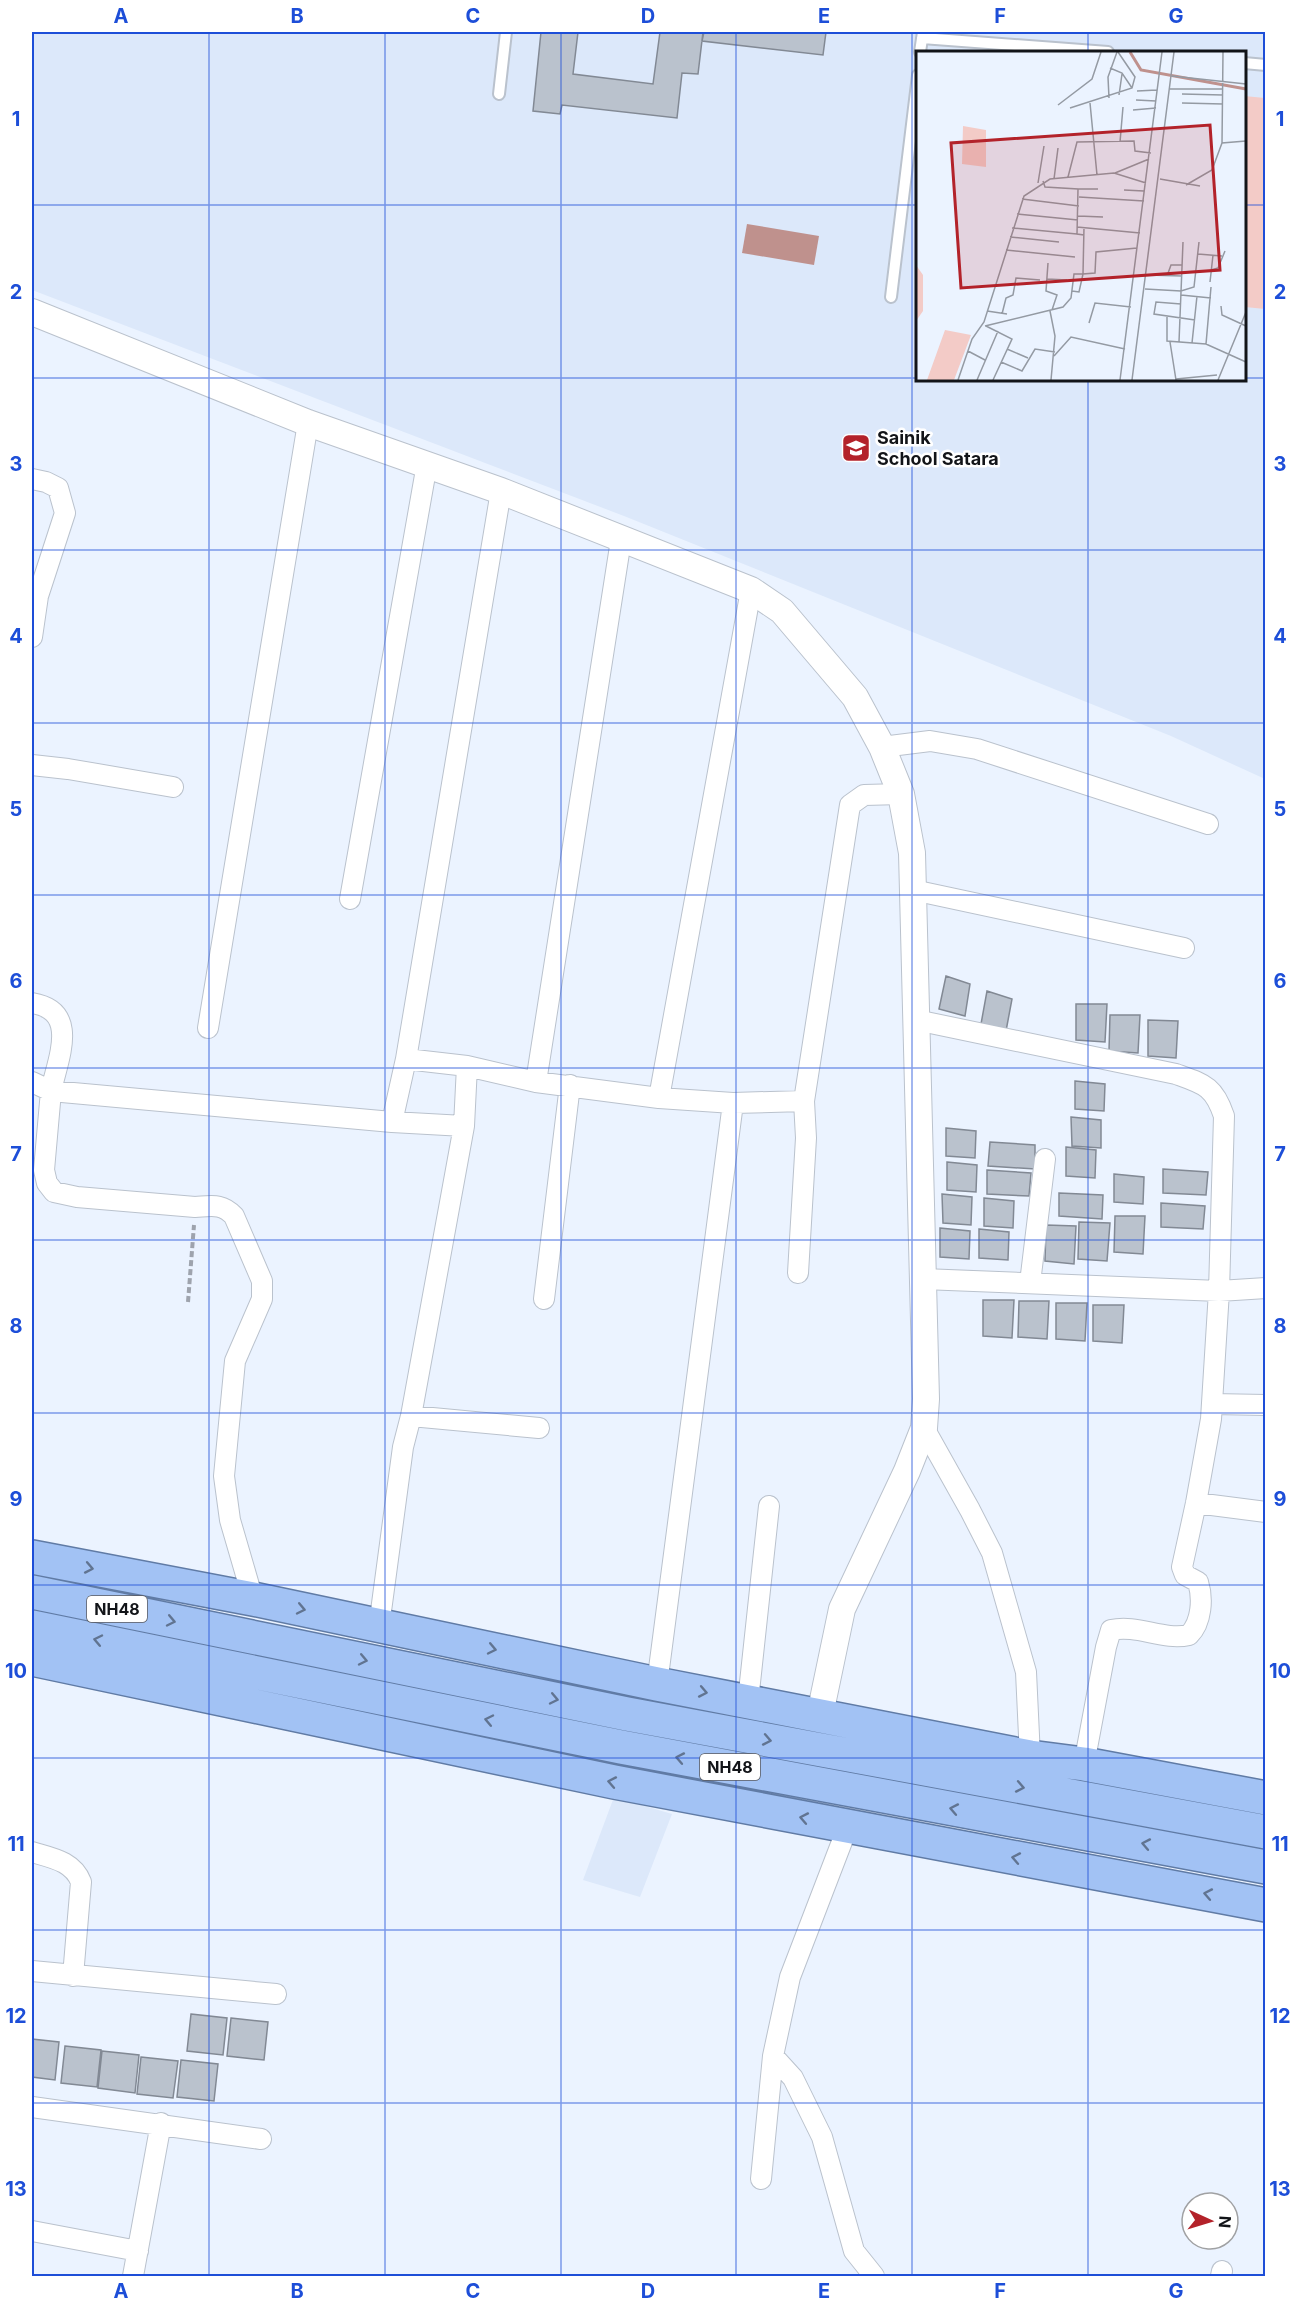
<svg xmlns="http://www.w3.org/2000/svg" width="1297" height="2308" font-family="Inter,sans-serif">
<rect width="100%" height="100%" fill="#ebf3ff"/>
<path fill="#dce8fa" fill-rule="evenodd" d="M 32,32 L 1265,32 L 1265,779 L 1171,736 L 624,516 L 32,290 ZM 918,52 L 1244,52 L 1244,380 L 918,380 Z
M 614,1797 L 672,1814 L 640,1897 L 583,1880 Z"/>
<path fill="#f3cbc7" d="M 1244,96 L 1265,98 L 1265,309 L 1245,307 Z"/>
<path fill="#bf918d" d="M 747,224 L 819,236 L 814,265 L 742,253 Z"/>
<path fill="#bac2cd" stroke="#828994" stroke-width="1.5" d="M 541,32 L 578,32 L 573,74 L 653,84 L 660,32 L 703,32 L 698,74 L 682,73 L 677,118 L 562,105 L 560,114 L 533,111 Z
M 704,32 L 826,32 L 823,55 L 702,41 Z
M 946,976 L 970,984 L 965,1016 L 939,1009 Z
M 987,991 L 1012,999 L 1006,1031 L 981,1024 Z
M 1076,1004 L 1107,1004 L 1105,1042 L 1076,1040 Z
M 1110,1015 L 1140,1015 L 1138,1053 L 1109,1051 Z
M 1148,1020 L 1178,1021 L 1176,1058 L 1148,1056 Z
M 1075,1081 L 1105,1084 L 1104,1111 L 1075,1109 Z
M 1071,1117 L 1101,1120 L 1101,1148 L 1072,1146 Z
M 946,1128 L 976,1131 L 975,1158 L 946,1156 Z
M 990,1142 L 1035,1145 L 1035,1169 L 988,1166 Z
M 1066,1147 L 1096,1150 L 1095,1178 L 1066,1176 Z
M 947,1162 L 977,1165 L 976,1192 L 947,1190 Z
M 1163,1169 L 1208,1172 L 1206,1195 L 1163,1193 Z
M 987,1170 L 1031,1173 L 1029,1196 L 987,1194 Z
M 1114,1174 L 1144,1177 L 1143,1204 L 1114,1202 Z
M 1059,1193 L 1103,1195 L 1102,1219 L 1059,1216 Z
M 942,1194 L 972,1197 L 971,1225 L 943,1223 Z
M 984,1198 L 1014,1201 L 1013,1228 L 984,1226 Z
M 1161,1203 L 1205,1206 L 1203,1229 L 1161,1227 Z
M 1115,1216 L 1145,1216 L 1143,1254 L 1114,1252 Z
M 1079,1222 L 1110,1223 L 1107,1261 L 1078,1259 Z
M 1046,1225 L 1076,1226 L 1074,1264 L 1045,1261 Z
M 940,1228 L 970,1231 L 969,1259 L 940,1257 Z
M 979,1229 L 1009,1232 L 1008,1260 L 979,1258 Z
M 983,1300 L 1014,1300 L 1012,1338 L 983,1336 Z
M 1019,1301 L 1049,1301 L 1047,1339 L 1018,1337 Z
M 1056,1303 L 1087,1303 L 1085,1341 L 1056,1339 Z
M 1093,1305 L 1124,1305 L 1122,1343 L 1093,1341 Z
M 191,2014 L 227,2018 L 223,2055 L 187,2051 Z
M 231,2018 L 268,2022 L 264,2060 L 227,2056 Z
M 32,2039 L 59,2042 L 55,2080 L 32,2077 Z
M 65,2046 L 101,2050 L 97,2087 L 61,2083 Z
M 102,2051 L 139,2055 L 135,2093 L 98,2088 Z
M 141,2057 L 178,2061 L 173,2098 L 137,2094 Z
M 181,2060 L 218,2064 L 214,2101 L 177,2097 Z"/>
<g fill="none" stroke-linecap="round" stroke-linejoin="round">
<g stroke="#bac2cd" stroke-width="14">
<path id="service" d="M 922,38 L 1108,52
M 920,52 L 923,32
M 1244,63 L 1266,65
M 499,94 L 506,32
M 891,297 L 918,75"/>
</g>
<g stroke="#bac2cd" stroke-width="22">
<path id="minor" d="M 32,479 L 46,482 L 58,488 L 65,513 L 38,596 L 32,637
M 882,747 L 930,741 L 977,749 L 1208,824
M 32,765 L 68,769 L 173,787
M 913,890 L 1184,948
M 350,899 L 427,464
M 32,1003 C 80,1011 58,1058 51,1091 L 392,1122 L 464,1126
M 916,1020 L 1176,1074 C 1204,1084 1214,1086 1224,1116 L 1219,1291 L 1211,1419 L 1196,1503 L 1182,1567 L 1185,1575 L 1198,1582 C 1203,1598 1202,1622 1189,1635 C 1163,1641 1138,1624 1111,1630 L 1106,1647 L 1084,1764
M 208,1028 L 308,423
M 406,1059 L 501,491
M 32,1082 L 51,1091 L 44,1170 L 47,1183 L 54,1192 L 77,1197 L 195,1207 C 212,1206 222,1203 234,1216 L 262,1281 L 262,1299 L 235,1361 L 224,1476 L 230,1520 L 253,1599
M 536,1082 L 621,540
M 659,1098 L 751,590
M 392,1122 L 406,1059 L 467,1066 L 536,1082 L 659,1098 L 733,1103 L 804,1101 L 850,805 L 864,795 L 901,794
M 798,1273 L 806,1138 L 804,1101
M 923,1279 L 1219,1291 L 1266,1288
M 1030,1283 L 1045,1159
M 544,1299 L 570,1085
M 1212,1404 L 1266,1405
M 411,1416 L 539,1428
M 924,1428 L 970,1510 L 992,1553 L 1026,1672 L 1030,1757
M 1196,1503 L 1266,1512
M 379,1626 L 403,1447 L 411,1416 L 464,1126 L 467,1066
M 657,1684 L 733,1103
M 748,1701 L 769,1506
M 32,1852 C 52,1858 73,1861 81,1882 L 73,1976
M 32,1971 L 276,1994
M 773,2056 L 793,2078 L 822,2137 L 854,2251 L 874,2276
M 32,2107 L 261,2139
M 761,2179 L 773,2056 L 790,1977 L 848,1826
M 32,2231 L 138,2251
M 133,2276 L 161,2123
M 1221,2276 L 1222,2271"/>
</g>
<g stroke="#bac2cd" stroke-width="28">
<path id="tertiary" d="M 32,312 L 308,423 L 501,491 L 751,590 L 782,611 L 855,697 L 882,747 L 901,794 L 912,853 L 926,1399 L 924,1428 L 907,1471 L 842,1609 L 820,1714"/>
</g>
<g stroke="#607ba5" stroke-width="36">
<path id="trunk" d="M 32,1557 L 253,1599 L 657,1684 L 1030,1757 L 1084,1764 L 1266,1798
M 32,1592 L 627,1714 L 1266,1832
M 32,1627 L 621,1747 L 1266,1867
M 32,1659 L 614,1782 L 1266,1905"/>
</g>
<path stroke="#9ea3ad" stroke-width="4" stroke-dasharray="6 3" stroke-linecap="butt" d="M 188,1302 L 194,1225"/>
<use href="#service" stroke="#fff" stroke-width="10"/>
<use href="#minor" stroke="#fff" stroke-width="20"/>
<use href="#tertiary" stroke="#fff" stroke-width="26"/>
<use href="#trunk" stroke="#a2c2f4" stroke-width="33"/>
</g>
<defs><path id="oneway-chevron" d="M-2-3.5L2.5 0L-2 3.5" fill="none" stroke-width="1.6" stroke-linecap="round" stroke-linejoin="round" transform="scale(1.5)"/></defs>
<g stroke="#617491">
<use href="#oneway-chevron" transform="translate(89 1568) rotate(11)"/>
<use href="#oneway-chevron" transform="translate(301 1609) rotate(12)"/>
<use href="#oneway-chevron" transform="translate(171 1621) rotate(12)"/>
<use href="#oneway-chevron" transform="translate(98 1640) rotate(-168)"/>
<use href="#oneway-chevron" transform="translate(492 1649) rotate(12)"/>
<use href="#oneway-chevron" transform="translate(363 1660) rotate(12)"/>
<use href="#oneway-chevron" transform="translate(703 1692) rotate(11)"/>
<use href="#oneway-chevron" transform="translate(554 1699) rotate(12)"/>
<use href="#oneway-chevron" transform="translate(489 1720) rotate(-168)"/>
<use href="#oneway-chevron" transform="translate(767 1740) rotate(11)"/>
<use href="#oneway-chevron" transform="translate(680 1758) rotate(-169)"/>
<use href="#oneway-chevron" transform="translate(612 1782) rotate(-169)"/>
<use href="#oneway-chevron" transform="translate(1020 1787) rotate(11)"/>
<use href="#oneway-chevron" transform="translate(954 1809) rotate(-169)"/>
<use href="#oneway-chevron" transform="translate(804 1818) rotate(-169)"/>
<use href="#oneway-chevron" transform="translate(1146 1844) rotate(-169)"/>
<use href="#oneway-chevron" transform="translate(1016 1858) rotate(-169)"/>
<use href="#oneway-chevron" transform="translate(1208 1894) rotate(-169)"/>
</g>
<path fill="none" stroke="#1d4ed8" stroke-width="1.5" stroke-opacity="0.55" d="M 209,32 L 209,2276M 385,32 L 385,2276M 561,32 L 561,2276M 736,32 L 736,2276M 912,32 L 912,2276M 1088,32 L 1088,52M 32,205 L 918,205M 1244,205 L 1266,205M 32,378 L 918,378M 1244,378 L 1266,378M 1088,380 L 1088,2276M 32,550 L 1266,550M 32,723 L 1266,723M 32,895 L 1266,895M 32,1068 L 1266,1068M 32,1240 L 1266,1240M 32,1413 L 1266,1413M 32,1585 L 1266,1585M 32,1758 L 1266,1758M 32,1930 L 1266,1930M 32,2103 L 1266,2103"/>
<defs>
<g id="school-square" transform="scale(1.5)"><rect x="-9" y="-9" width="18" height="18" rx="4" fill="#b3222a" stroke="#fff"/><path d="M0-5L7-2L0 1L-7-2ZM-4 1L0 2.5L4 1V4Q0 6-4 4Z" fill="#fff"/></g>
</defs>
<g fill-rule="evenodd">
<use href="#school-square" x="856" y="448"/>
</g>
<g text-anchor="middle" stroke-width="5" stroke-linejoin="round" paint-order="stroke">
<g fill="#fff" stroke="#595a5d" stroke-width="1.5">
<rect x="87" y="1596" width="60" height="26" rx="4.5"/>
<rect x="700" y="1754" width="60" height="26" rx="4.5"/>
</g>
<g font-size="16" font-weight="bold" fill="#121418">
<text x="117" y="1615">NH48</text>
<text x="730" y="1773">NH48</text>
</g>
<g font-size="18" font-weight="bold" fill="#121418" stroke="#fff" text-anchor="start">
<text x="877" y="444">Sainik<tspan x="877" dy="21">School Satara</tspan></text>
</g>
</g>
<g transform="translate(916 51)">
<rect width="330" height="330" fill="#ebf3ff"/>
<path d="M 47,75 L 70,79 L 70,116 L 46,113 ZM 0,214 L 7,224 L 7,260 L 0,270 ZM 29,279 L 55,284 L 38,329 L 11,329 Z" fill="#f3cbc7"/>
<path fill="none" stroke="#bf918d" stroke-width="3" d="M 214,1 L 225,19 L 330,38"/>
<path fill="none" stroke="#949aa3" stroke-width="1.5" d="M 194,17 L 206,22 L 216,37M 256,25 L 330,33M 254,38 L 307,38M 221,40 L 241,39M 266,43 L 307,44M 203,44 L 206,23M 193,47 L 192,26 L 201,1M 220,49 L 240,50M 174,52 L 181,124M 266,52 L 307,53M 142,54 L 176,28 L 185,1M 154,57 L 216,37 L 219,26 L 202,1M 217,59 L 240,57M 204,91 L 207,56M 306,92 L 307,1M 199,122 L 233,108M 152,126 L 161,91 L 218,90 L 219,100 L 235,102M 138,128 L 142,97M 244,128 L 284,135M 127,130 L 129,136 L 162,138 L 161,183 L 168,184M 122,132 L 128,95M 270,134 L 296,119 L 306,92 L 330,90M 162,138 L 182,138M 208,139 L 228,140M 163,146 L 228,150M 106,148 L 163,155M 101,163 L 162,169M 162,165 L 187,166M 161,176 L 224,182M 96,177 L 161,183M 94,186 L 143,191M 90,199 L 159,206M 282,203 L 306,205M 132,212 L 130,240 L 141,244 L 136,259M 295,219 L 302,217 L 309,200M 231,224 L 266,225M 251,225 L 255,214 L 266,214M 131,228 L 151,229M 294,231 L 297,204M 229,238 L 265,240 L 278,236 L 283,191M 156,240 L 163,241 L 167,223 L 179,222 L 180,201 L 221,197M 265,244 L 295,247M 265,253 L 240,251 L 238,263 L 279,269M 305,255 L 306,264 L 330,275M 71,260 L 91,263M 134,260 L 139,285 L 135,329M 86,263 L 90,247 L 97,244 L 100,227 L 124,229M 251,266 L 251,290 L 290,293 L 330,311M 173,272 L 179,252 L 215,256M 69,275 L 147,256 L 155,247 L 158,223 L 167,223 L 168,176M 70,275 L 96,288 L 77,329M 254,291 L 260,329M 263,291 L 267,191M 276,292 L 281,245M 290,293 L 295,236M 91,298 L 112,307M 52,300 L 69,309M 138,305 L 155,286 L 209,298M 85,311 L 106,320 L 119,298 L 139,301M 260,328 L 301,324M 42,329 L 56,288 L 68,271 L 108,145 L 134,128 L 198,122 L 230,132M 61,329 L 82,280M 204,329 L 246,1M 216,329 L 258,1M 302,329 L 330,261"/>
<path fill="#b3222a" fill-opacity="0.15" stroke="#b3222a" stroke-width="3" d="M 294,74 L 304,219 L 45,237 L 35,92 Z"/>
<rect width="330" height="330" fill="none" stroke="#121418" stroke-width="3"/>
</g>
<rect width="1297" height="2308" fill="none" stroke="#ffffff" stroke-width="66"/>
<g transform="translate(1210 2221) rotate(94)"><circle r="28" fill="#ffffff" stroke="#a0a1a3" stroke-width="1.5"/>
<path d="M0-4.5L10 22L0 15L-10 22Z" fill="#b3222a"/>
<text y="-9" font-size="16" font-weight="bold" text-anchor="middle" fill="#121418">N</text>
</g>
<rect x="33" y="33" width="1231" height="2242" fill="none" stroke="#1d4ed8" stroke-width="2"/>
<g font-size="20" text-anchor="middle" font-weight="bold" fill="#1d4ed8">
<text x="121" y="23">A</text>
<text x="297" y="23">B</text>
<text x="473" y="23">C</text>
<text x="648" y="23">D</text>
<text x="824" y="23">E</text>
<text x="1000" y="23">F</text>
<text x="1176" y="23">G</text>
<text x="16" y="126">1</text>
<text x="1280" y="126">1</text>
<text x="16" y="299">2</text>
<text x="1280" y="299">2</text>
<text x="16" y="471">3</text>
<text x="1280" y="471">3</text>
<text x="16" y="643">4</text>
<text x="1280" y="643">4</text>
<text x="16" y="816">5</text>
<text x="1280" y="816">5</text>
<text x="16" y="988">6</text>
<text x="1280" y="988">6</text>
<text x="16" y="1161">7</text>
<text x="1280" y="1161">7</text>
<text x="16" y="1333">8</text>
<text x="1280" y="1333">8</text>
<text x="16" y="1506">9</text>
<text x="1280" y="1506">9</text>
<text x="16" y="1678">10</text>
<text x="1280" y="1678">10</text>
<text x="16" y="1851">11</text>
<text x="1280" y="1851">11</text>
<text x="16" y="2023">12</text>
<text x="1280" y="2023">12</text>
<text x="16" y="2196">13</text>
<text x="1280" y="2196">13</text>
<text x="121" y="2298">A</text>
<text x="297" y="2298">B</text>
<text x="473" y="2298">C</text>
<text x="648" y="2298">D</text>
<text x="824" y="2298">E</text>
<text x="1000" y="2298">F</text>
<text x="1176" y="2298">G</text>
</g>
</svg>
